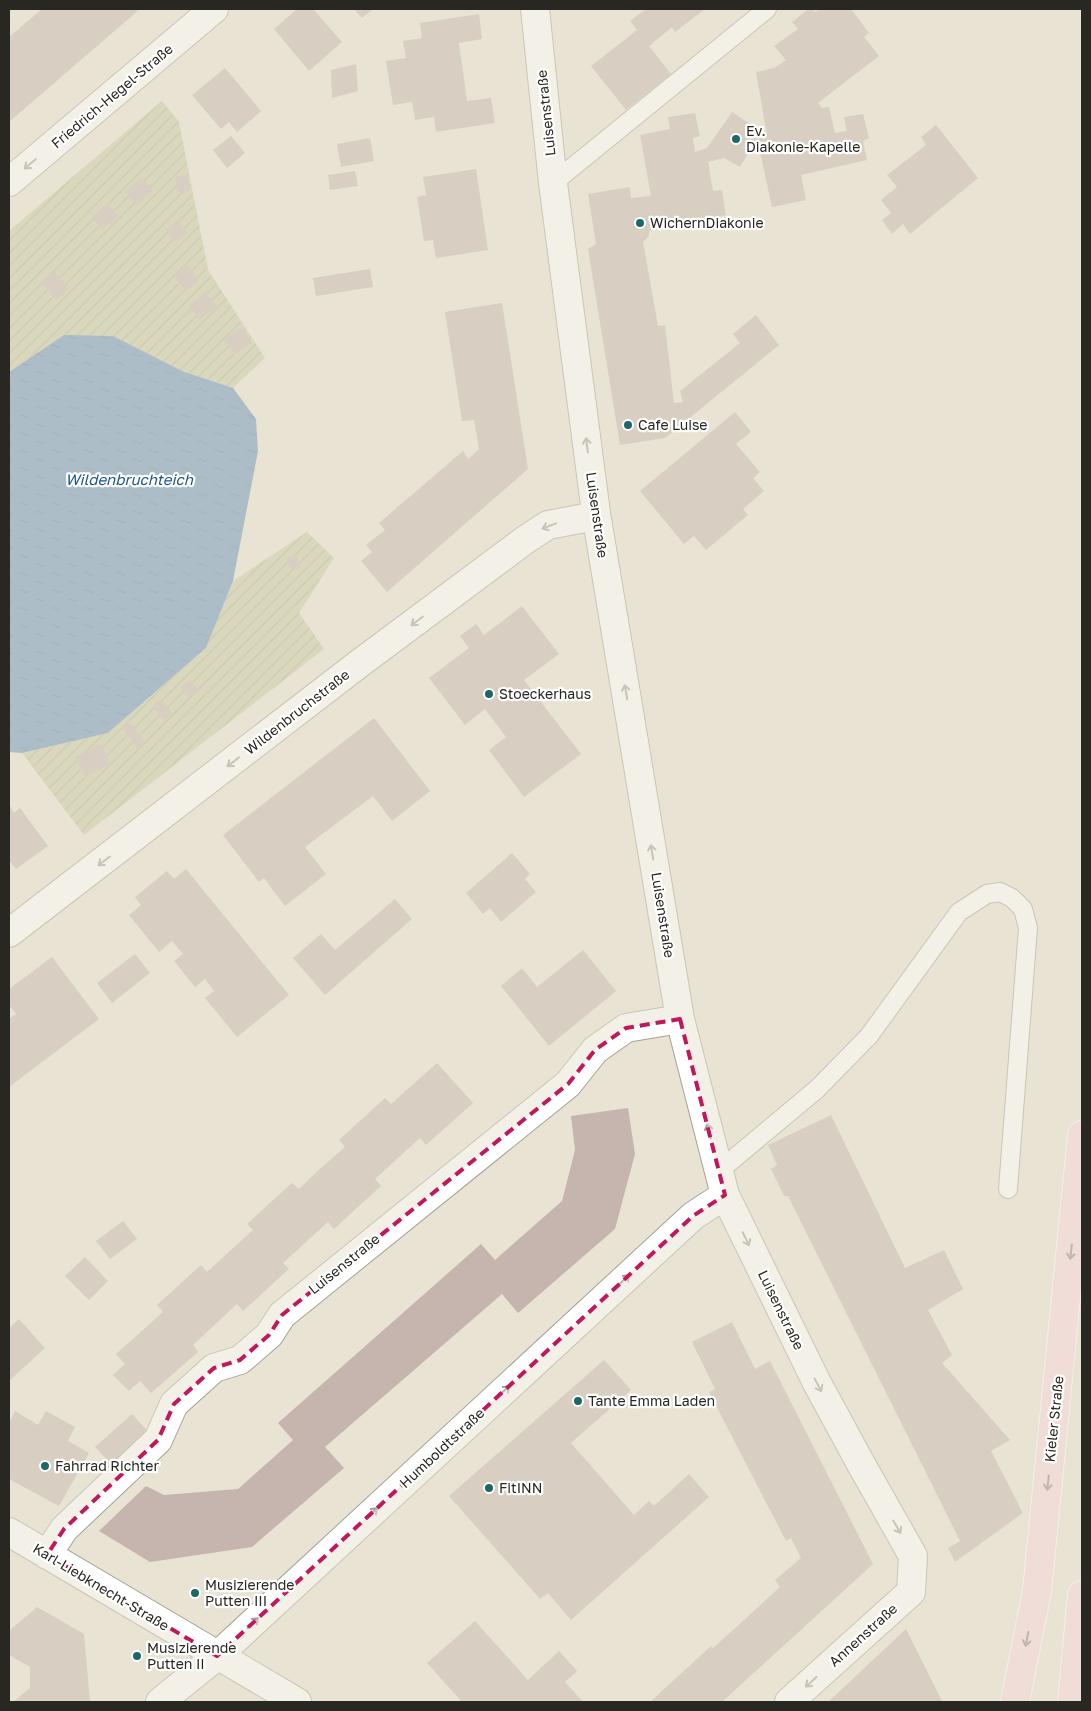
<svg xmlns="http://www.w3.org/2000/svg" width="1091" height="1711" font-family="'Golos Text',sans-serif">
<defs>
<pattern id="garden-furrows" width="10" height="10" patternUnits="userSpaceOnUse" patternTransform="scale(1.25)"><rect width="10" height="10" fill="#c7caa0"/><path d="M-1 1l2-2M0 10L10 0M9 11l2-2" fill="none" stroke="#abae8a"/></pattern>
<pattern id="water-ripples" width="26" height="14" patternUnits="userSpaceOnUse" patternTransform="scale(1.25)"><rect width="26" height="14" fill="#678fba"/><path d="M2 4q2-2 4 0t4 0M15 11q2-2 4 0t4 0" fill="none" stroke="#557597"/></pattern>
</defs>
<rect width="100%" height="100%" fill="#e8e3d3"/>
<path fill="url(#garden-furrows)" d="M 162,101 L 179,122 L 208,270 L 265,358 L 233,388 L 182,371 L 65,335 L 9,372 L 9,231 Z
M 307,532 L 334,558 L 299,613 L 324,649 L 84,835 L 22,753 L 108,733 L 206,648 L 233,581 Z"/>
<path fill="url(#water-ripples)" d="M 64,335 L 113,336 L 182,371 L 233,388 L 256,419 L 258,451 L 233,581 L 206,648 L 108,733 L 22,753 L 9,752 L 9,372 Z"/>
<path fill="#c6b5ae" d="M 42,9 L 140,9 L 9,122 L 9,37 Z
M 297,9 L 313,9 L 342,42 L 309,71 L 274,29 Z
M 354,9 L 373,9 L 362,18 Z
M 646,9 L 705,9 L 675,32 L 672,27 L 649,46 L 671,74 L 626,110 L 591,66 L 637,30 L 630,21 Z
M 809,9 L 813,9 L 815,12 L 820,9 L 851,9 L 869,33 L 864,37 L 879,56 L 818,103 L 822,108 L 829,107 L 835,133 L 847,131 L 844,117 L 863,114 L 869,138 L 863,141 L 867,160 L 801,175 L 806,200 L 772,207 L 760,152 L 747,155 L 740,167 L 724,158 L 708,162 L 713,191 L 722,190 L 726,215 L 649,231 L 649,236 L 643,242 L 658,326 L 665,325 L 674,403 L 683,402 L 680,391 L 740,343 L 733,334 L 756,315 L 779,345 L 665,438 L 620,445 L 588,249 L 596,244 L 588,194 L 630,187 L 631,198 L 651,196 L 640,135 L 670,129 L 668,117 L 695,113 L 700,136 L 693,138 L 695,152 L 707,148 L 732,112 L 767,135 L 756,72 L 774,68 L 786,60 L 774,46 L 798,29 L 792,22 Z
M 479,14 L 482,39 L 459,43 L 467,101 L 491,98 L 495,123 L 436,132 L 434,117 L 415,120 L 412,102 L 393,105 L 386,61 L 406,58 L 403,41 L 422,38 L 420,23 Z
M 356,64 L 358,91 L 332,98 L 331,70 Z
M 225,68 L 261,111 L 237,132 L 229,122 L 221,129 L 192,95 Z
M 936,125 L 978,178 L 910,234 L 903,224 L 892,234 L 882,220 L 891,213 L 881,200 L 897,187 L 887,175 L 926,145 L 921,137 Z
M 231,136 L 245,153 L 227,168 L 213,150 Z
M 370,138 L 374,161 L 341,167 L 337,144 Z
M 476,169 L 488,250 L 436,258 L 433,240 L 424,241 L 417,197 L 426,195 L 423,177 Z
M 355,171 L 358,186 L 330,190 L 328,175 Z
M 187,175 L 190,190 L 178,193 L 175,177 Z
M 141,177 L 153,191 L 136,205 L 125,191 Z
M 108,203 L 119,216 L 102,230 L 92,217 Z
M 177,220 L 187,233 L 175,242 L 166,230 Z
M 187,265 L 199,280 L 186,291 L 174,276 Z
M 370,269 L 373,287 L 316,296 L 313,278 Z
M 54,271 L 70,288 L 57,300 L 41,283 Z
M 205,292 L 217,306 L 200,320 L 189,305 Z
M 502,303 L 528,469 L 387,592 L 361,561 L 372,552 L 366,545 L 385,530 L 379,523 L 463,451 L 468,459 L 479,449 L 474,420 L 462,421 L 445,312 Z
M 242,327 L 252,343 L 234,354 L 224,339 Z
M 735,412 L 751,432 L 736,444 L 760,472 L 753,478 L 764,491 L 743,509 L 748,515 L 706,550 L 694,536 L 684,544 L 640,491 Z
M 297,555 L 300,568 L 290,569 L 287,557 Z
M 522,606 L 559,654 L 524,680 L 581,754 L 524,797 L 489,750 L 506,737 L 485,709 L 465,725 L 429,678 L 469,648 L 460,636 L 476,624 L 484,635 Z
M 190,680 L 199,689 L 189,697 L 181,688 Z
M 161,699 L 172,714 L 164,720 L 152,706 Z
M 374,718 L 430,791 L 392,821 L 373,796 L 305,847 L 326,874 L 285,906 L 264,878 L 259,882 L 223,835 Z
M 130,722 L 145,742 L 137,748 L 122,728 Z
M 101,744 L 111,764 L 85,777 L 75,757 Z
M 9,804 L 14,813 L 20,808 L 48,846 L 16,869 L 9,860 Z
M 512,853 L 530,874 L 525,879 L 536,892 L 501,922 L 490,908 L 483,914 L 466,893 Z
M 186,869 L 289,995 L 237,1037 L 205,998 L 214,991 L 205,979 L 195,987 L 174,961 L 183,954 L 172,941 L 159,952 L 129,915 L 141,905 L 135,897 L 167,871 L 174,879 Z
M 395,899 L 412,919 L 325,995 L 293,958 L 321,934 L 335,950 Z
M 583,950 L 616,991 L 549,1046 L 501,986 L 522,968 L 537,987 Z
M 135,954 L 150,973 L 112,1003 L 97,983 Z
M 52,957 L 99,1019 L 9,1087 L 9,1019 L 16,1014 L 9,1005 L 9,989 Z
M 437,1063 L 473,1103 L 426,1145 L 420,1138 L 398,1158 L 375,1179 L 381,1186 L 334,1229 L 328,1222 L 283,1263 L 289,1269 L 243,1311 L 237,1304 L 193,1345 L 198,1352 L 151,1393 L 140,1381 L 129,1391 L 113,1375 L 125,1364 L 116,1354 L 163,1312 L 157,1305 L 201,1265 L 207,1272 L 253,1230 L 247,1224 L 292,1183 L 299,1189 L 322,1167 L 345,1147 L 339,1140 L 385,1098 L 391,1104 Z
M 628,1108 L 635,1154 L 615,1229 L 518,1313 L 502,1294 L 325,1447 L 344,1468 L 252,1547 L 150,1562 L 99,1531 L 146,1486 L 164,1495 L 238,1489 L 293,1440 L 278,1423 L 481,1244 L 495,1260 L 562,1201 L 575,1150 L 571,1116 Z
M 831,1115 L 905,1268 L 944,1250 L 963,1289 L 928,1310 L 952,1355 L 942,1363 L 1010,1440 L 991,1451 L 1023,1513 L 955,1562 L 948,1548 L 960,1541 L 788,1196 L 784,1196 L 771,1169 L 777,1165 L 768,1145 Z
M 123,1221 L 137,1239 L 110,1259 L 96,1241 Z
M 85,1257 L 108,1281 L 89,1300 L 65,1276 Z
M 19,1319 L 45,1348 L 9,1381 L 9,1328 Z
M 732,1322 L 755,1369 L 770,1361 L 873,1564 L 722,1702 L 650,1702 L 711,1646 L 713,1648 L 755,1610 L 780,1587 L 775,1580 L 801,1558 L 791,1538 L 786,1541 L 757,1485 L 709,1392 L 715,1389 L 692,1342 Z
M 604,1360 L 631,1390 L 571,1443 L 634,1515 L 649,1501 L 654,1506 L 689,1474 L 709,1497 L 571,1620 L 548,1593 L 540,1599 L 449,1496 Z
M 15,1411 L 38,1425 L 46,1411 L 75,1427 L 68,1441 L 89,1453 L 59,1506 L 9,1479 L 9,1423 Z
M 132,1414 L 151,1435 L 114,1467 L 95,1447 Z
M 37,1607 L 84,1634 L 90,1702 L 13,1702 L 30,1688 L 30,1667 L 9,1655 L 9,1631 Z
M 475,1621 L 528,1680 L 559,1651 L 577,1671 L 565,1682 L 583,1702 L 462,1702 L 427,1663 Z
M 906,1629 L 942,1701 L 939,1702 L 828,1702 Z"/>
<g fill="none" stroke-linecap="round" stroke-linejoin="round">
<g stroke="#a6a293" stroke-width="20">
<path id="lane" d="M 553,183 L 767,9
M 719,1171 L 817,1089 L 869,1036 L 959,912 L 987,894 L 1000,892 L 1012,898 L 1023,909 L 1028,928 L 1008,1189"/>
</g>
<g stroke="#a6a293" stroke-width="30">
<path id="street" d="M 535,9 L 553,183 L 596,513 L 680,1019 L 725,1195 L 817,1383 L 861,1464 L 913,1556 L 911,1592 L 789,1702
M 9,182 L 214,9
M 9,933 L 360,663 L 525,540 L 548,525 L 596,516
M 9,1532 L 297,1702
M 47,1555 L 64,1529 L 158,1440 L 174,1404 L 214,1368 L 240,1360 L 269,1335 L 282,1315 L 568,1084 L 595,1050 L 626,1028 L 680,1019
M 160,1702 L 217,1656 L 693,1216 L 725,1195"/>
</g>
<g stroke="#fff" stroke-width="30">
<path id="primary" d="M 1015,1702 L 1037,1591 L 1082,1135
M 1072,1702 L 1082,1595"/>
</g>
<use href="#lane" stroke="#fff" stroke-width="18"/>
<use href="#street" stroke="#fff" stroke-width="28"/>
<use href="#primary" stroke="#fcd4dd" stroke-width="28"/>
</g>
<defs><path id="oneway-shaft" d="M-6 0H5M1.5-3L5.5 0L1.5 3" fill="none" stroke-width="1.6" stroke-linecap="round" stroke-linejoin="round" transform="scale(1.25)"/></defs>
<g stroke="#9f9e9b">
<use href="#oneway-shaft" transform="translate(30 164) rotate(140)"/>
<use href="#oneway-shaft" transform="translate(587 445) rotate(-97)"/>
<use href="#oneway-shaft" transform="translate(549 526) rotate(159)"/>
<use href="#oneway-shaft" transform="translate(417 621) rotate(143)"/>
<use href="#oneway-shaft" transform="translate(626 692) rotate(-100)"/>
<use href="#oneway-shaft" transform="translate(233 762) rotate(142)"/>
<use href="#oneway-shaft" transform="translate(652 852) rotate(-99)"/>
<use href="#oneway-shaft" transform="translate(104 861) rotate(143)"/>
<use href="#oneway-shaft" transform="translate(709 1131) rotate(-104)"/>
<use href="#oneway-shaft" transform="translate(746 1239) rotate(64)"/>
<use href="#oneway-shaft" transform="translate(624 1280) rotate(-43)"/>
<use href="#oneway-shaft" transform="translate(818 1385) rotate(62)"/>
<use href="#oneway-shaft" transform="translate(504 1391) rotate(-43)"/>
<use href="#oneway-shaft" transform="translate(372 1513) rotate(-43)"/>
<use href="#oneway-shaft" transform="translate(897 1527) rotate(60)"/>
<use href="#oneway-shaft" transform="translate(253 1623) rotate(-43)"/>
<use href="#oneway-shaft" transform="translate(811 1682) rotate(138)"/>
</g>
<g stroke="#927e7f">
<use href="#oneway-shaft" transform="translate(1071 1252) rotate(96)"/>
<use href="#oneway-shaft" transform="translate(1048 1483) rotate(96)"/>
<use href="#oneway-shaft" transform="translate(1027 1639) rotate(101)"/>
</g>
<path d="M0 0H1091V1711H0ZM 680,1019 L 725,1195 L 693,1216 L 217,1656 L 47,1555 L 64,1529 L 158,1440 L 174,1404 L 214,1368 L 240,1360 L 269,1335 L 282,1315 L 568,1084 L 595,1050 L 626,1028 Z" fill="#e8e3d3" fill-opacity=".55" fill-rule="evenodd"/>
<path fill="none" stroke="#c2185b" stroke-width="4" stroke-dasharray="10 6" stroke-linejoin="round" d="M 680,1019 L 725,1195 L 693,1216 L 217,1656 L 47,1555 L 64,1529 L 158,1440 L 174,1404 L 214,1368 L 240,1360 L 269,1335 L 282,1315 L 568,1084 L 595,1050 L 626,1028 Z"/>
<g fill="#1b6866" stroke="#fff" stroke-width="2">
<circle cx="736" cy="139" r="5"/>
<circle cx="640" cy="223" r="5"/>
<circle cx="628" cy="425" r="5"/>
<circle cx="489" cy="694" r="5"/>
<circle cx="578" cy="1401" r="5"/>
<circle cx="45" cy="1466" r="5"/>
<circle cx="489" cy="1488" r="5"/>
<circle cx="195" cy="1593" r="5"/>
<circle cx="137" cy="1656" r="5"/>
</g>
<g text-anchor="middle" stroke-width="4.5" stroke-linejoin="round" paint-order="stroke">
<g font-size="14" fill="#292721" stroke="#fff">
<text transform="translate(112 96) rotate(-40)" y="5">Friedrich-Hegel-Straße</text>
<text transform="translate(546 113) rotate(-96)" y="5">Luisenstraße</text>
<text transform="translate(597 515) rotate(82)" y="5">Luisenstraße</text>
<text transform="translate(297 712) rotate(-38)" y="5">Wildenbruchstraße</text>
<text transform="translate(663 915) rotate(81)" y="5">Luisenstraße</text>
<text transform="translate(344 1264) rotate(-39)" y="5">Luisenstraße</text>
<text transform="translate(781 1310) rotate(64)" y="5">Luisenstraße</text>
<text transform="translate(1054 1419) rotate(-84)" y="5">Kieler Straße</text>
<text transform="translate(442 1448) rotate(-43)" y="5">Humboldtstraße</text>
<text transform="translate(101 1587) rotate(31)" y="5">Karl-Liebknecht-Straße</text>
<text transform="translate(863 1635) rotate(-42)" y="5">Annenstraße</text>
</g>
<g font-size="14" fill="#292721" stroke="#fff" text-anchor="start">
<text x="746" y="136">Ev.<tspan x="746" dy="16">Diakonie-Kapelle</tspan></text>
<text x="650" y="228">WichernDiakonie</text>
<text x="638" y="430">Cafe Luise</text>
<text x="499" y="699">Stoeckerhaus</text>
<text x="588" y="1406">Tante Emma Laden</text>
<text x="55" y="1471">Fahrrad Richter</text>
<text x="499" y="1493">FitINN</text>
<text x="205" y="1590">Musizierende<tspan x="205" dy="16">Putten III</tspan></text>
<text x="147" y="1653">Musizierende<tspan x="147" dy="16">Putten II</tspan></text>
</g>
<g font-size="15" font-style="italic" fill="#1c568d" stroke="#fff">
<text x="129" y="485">Wildenbruchteich</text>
</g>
</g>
<rect width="1091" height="1711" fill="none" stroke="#292721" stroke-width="20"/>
</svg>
